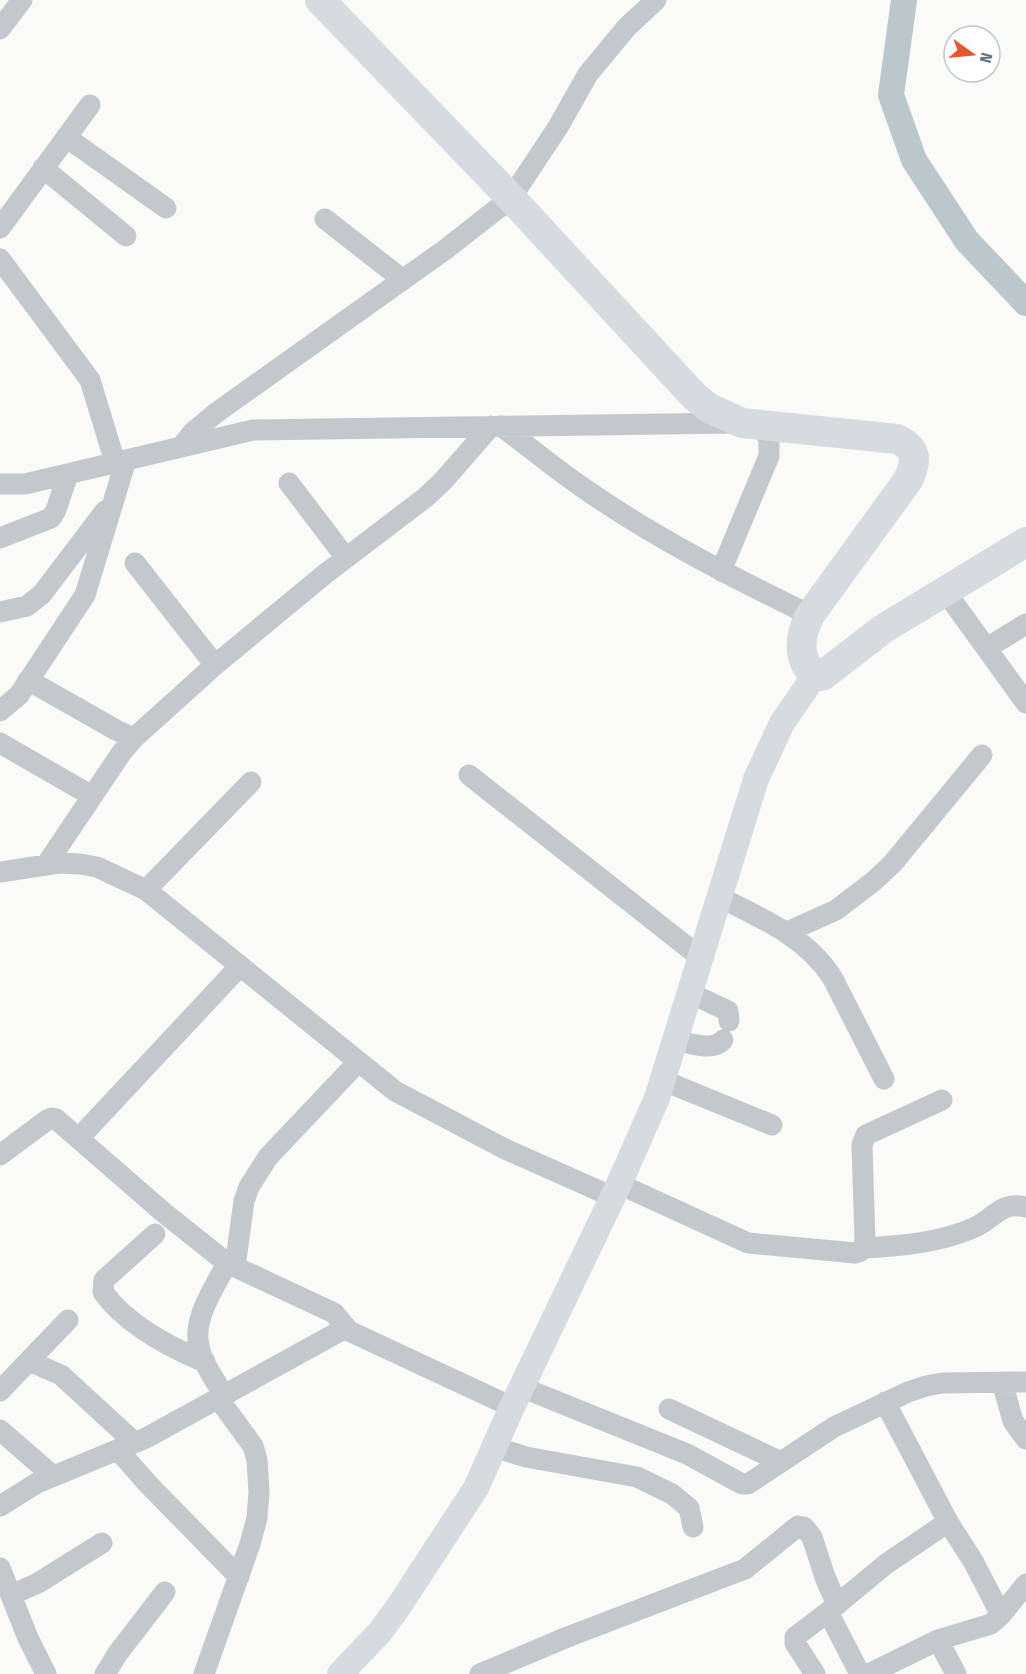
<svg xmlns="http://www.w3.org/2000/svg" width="1026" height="1674" font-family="'Fira Sans Condensed',sans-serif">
<rect width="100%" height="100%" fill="#fafaf8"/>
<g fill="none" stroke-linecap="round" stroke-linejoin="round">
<path stroke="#bbc7cb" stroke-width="26" d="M 904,0 L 891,95 L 914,160 L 967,241 L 1026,303"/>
<path stroke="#c3c8cc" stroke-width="21" d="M 0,29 L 22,0
M 66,137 L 166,208
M 43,168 L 126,236
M 325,219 L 403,280
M 0,228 L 90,105
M 0,259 L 90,380 L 115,462
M 501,426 C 528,446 554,468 582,487 C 653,537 732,577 810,615
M 181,447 L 193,432 L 216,413 L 446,249 L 511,198 L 558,127 L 588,74 L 627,27 L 656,0
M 289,483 L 346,558
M 0,484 L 25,484 L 253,430 L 734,423
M 0,538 L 51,518 L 56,510 L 68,474
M 135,563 L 215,665
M 721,571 L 769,456 L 769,440 L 761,425
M 945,591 L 1026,703
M 0,612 L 27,606 L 42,594 L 105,511
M 987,648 L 1026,624
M 28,680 L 116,730 L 134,738
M 0,711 L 19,695 L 85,595 L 126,460
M 0,743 L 92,796
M 469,775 L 700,957
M 46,865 L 122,752 L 134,738 L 215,665 L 325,574 L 426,497 L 443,481 L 491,426
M 0,872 L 59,863 L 80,864 L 97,867 L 146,890 L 395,1091 L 505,1149 L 613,1197
M 146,890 L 251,782
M 719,897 C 761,918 805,936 832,977 L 884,1079
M 787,932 L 836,910 L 874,881 L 893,863 L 982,755
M 690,993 L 728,1011 L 729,1021
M 675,1040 C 689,1043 713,1052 723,1040
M 662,1080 L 772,1125
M 79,1138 L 240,966
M 0,1155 L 47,1120 L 52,1118 L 56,1119 L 163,1212 L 227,1263 L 334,1313 L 349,1331
M 619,1184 L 748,1243 L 855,1253 L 861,1251 L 865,1242 L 862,1145 L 866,1135 L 942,1100
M 155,1234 L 104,1280 L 103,1292 C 126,1324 169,1347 205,1362
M 863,1248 C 900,1246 939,1243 973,1228 C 995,1219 999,1201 1026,1207
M 235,1267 L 244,1201 L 249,1187 L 268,1157 L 358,1062
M 29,1361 L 61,1375 L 135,1443
M 1002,1382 L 1013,1421 L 1026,1439
M 521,1387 L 687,1454 L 742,1484 L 748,1484 L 834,1427 L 908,1392 L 926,1386 L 942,1383 L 1026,1382
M 0,1391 L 68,1320
M 224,1395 C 216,1382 206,1368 201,1354 C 189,1322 213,1291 227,1263
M 885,1402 L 948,1522 L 973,1561 L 1001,1615
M 669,1409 L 781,1462
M 0,1430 L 53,1476
M 494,1447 L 526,1457 L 637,1477 L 672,1494 L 689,1508 L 693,1527
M 118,1450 L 148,1484 L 239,1577
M 0,1506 L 37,1483 L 146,1438 L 342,1330 L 349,1331 L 512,1407
M 0,1568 L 28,1638 L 46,1674
M 11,1595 L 38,1583 L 102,1543
M 938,1640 L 956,1674
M 105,1674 L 118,1653 L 165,1592
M 204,1674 L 250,1544 L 257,1518 L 259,1492 L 257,1460 L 253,1446 L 218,1398
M 480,1674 L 565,1638 L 745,1569 L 798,1526 L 804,1527 L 812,1537 L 825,1577 L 837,1605
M 815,1674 L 795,1643 L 795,1637 L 828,1612
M 860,1674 L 828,1612 L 886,1564 L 948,1522
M 869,1674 L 938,1640 L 991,1624 L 1001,1615 L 1026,1584"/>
<path stroke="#d6dbdf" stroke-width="26" d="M 340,1674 L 380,1632 L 399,1606 L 476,1488 L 512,1407 L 619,1184 L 657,1098 L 756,779 L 782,723 L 815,675"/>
<path stroke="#d6dbdf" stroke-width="30" d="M 320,0 L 511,198 L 695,397 L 709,408 L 742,423 L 897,439 C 918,449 917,461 908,480 L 810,615 C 800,635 796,659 815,675 L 822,676 L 883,629 L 1026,542"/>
</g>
<g transform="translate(972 54) rotate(105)"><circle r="28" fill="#ffffff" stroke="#c1c8cd" stroke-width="1.5"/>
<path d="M0-4.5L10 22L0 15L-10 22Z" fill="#e4572e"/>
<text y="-9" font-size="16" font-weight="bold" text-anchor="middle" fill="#657683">N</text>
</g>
</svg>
